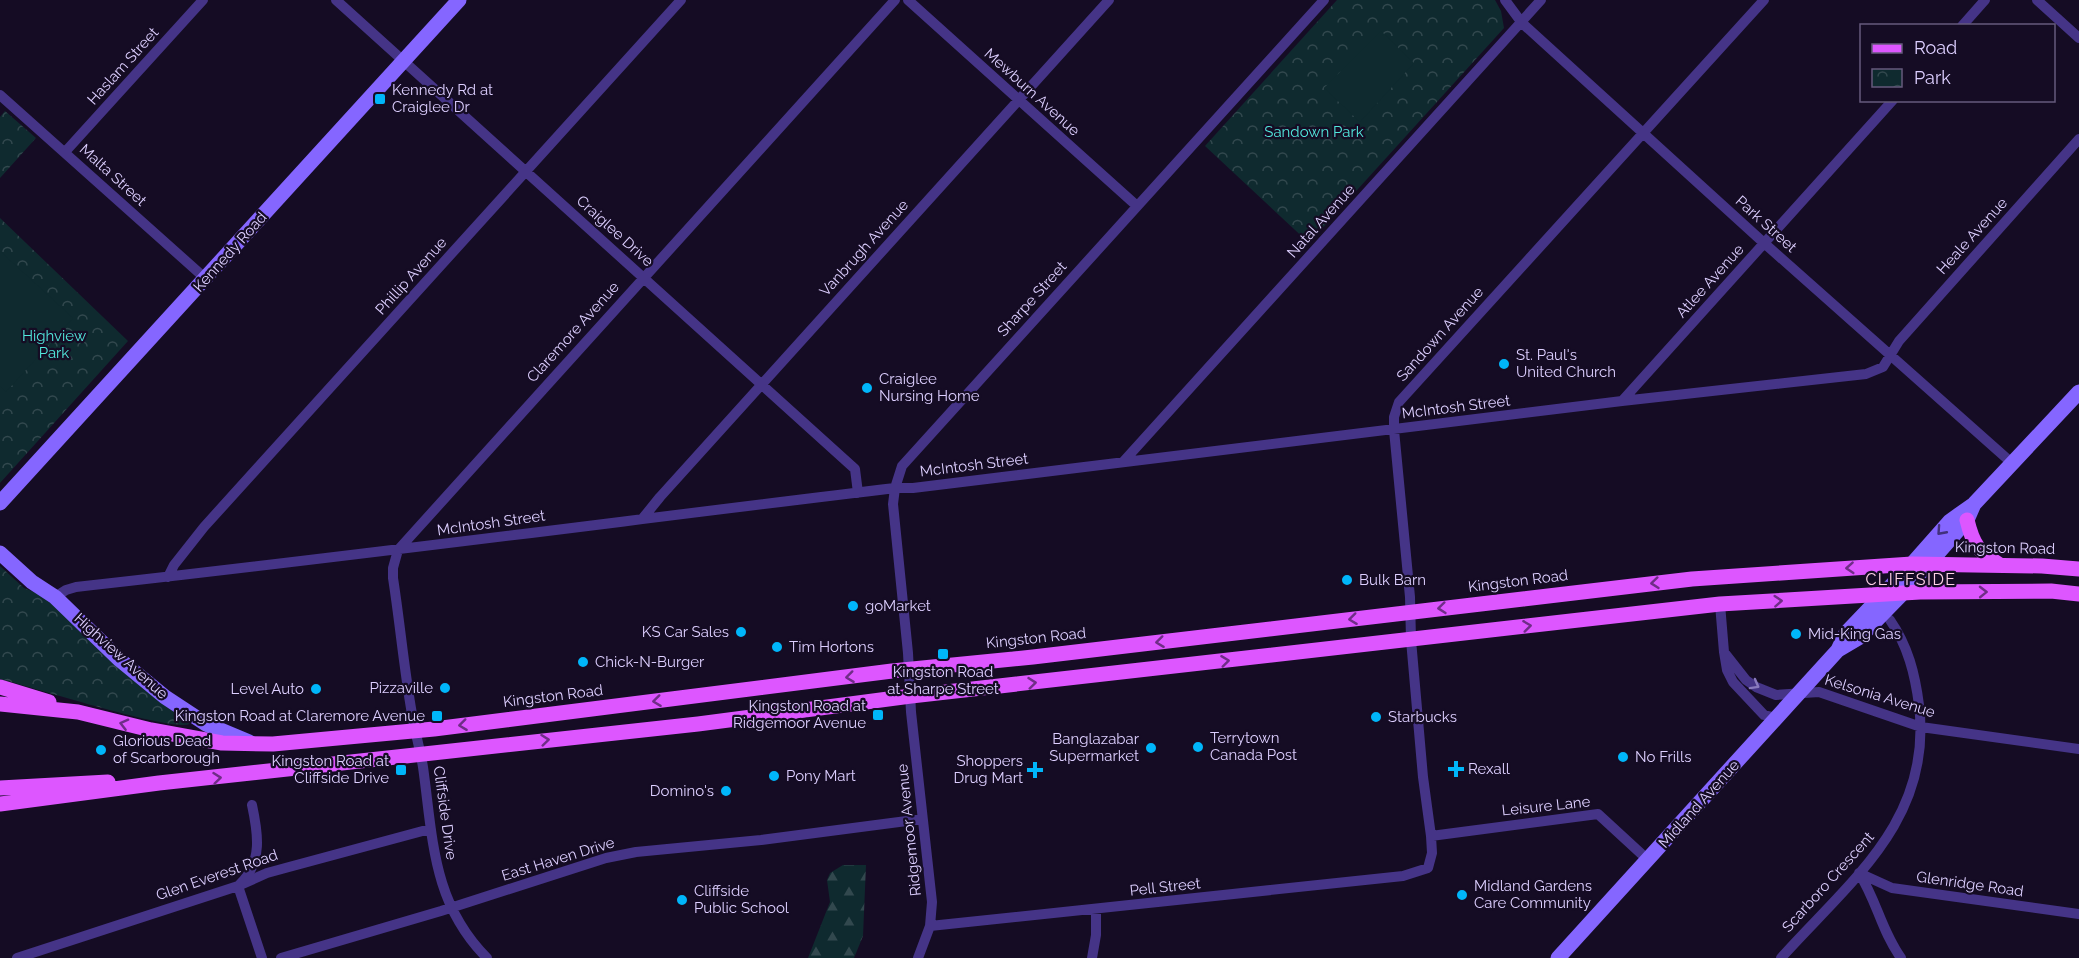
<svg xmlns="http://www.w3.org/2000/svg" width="2079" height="958" font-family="Raleway,sans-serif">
<defs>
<pattern id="forest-firs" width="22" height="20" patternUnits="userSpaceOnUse" patternTransform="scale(1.5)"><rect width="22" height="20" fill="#0f2a2f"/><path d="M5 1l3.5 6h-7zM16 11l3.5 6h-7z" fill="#32484e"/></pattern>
<pattern id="park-crowns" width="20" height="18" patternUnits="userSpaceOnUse" patternTransform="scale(1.5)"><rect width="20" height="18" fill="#0f2a2f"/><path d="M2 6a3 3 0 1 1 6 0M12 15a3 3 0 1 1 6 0" fill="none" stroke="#32484e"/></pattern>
</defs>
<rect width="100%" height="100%" fill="#150c24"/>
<path fill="url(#forest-firs)" d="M 843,865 L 866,865 L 863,936 L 854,958 L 808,958 L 830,902 L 827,880 L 830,873 Z"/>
<path fill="url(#park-crowns)" d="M 1337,0 L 1495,0 L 1501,11 L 1504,28 L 1309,243 L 1205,146 Z
M 5,111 L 36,138 L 0,178 L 0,117 Z
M 0,218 L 128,341 L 0,483 Z
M 0,566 L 24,588 L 47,597 L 73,620 L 80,632 L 164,705 L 190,722 L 189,724 C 172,732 29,686 0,679 Z"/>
<path fill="#0f2a2f" d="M 1381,31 L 1414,63 L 1360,122 L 1324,88 Z
M 0,251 L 73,318 L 6,392 L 0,386 Z"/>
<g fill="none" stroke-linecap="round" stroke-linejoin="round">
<path stroke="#453487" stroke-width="10" d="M 336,0 L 855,469 L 858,493
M 908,0 L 1137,206
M 1505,0 L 1522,23 L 1764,243 L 2013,464
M 2037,0 L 2079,38
M 1962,26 L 1985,0
M 0,95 L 206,279
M 65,152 L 203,0
M 1622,401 L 1893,100
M 1123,462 L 1541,0
M 643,518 L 660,497 L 1109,0
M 168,577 L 174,565 L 204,527 L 681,0
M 55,597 L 66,590 L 76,587 C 349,557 622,521 895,488 L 913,488 L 1622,401 L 1866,374 L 1883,367 L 1899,341 L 2079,139
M 1720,604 L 1724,652 L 1727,670 L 1733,682 L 1764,715 L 1777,718
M 1724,652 L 1746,680 L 1756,687 L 1776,695 L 1819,692 L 1921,727 L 2079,749
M 1431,836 L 1598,814 L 1648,860
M 1859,873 L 1892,888 L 2079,914
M 1859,873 C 1877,901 1881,930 1901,958
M 240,884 C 263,862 258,833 252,805
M 238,886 L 262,958
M 930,926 L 1403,876 L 1428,868 L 1432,853 L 1431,836 L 1423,777 L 1411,640 L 1410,597 L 1394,430 L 1394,417 L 1399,402 L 1764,0
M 17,958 L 238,886 L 267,873 L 289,867 L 430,829
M 281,958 L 441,911 L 606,858 L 636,852 L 761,840 L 922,819
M 487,958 C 432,903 433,838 423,767 C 420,749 415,732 412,714 C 404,669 400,623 393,578 L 393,568 L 398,550 L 895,0
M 918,958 L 930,926 L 932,902 L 911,712 L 908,653 L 893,504 L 895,488 L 902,466 L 1324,0
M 1092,958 L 1096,935 L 1096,910
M 1781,958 C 1850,881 1933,820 1919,705 C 1915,674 1908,646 1890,620"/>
<path stroke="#8566ff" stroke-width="15" d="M 0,503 L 459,0
M 0,553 L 32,582 L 55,597 L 120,660 L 165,697 L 206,724 L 249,742
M 1838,650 L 1846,633 L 1912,564 L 1950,521 L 1974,504 L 2079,392
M 1558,958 L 1838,650 L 1860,637 L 1903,593 L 1967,520 L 1974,504"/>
<path stroke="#dd56ff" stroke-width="15" d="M 1967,520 C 1973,545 1978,551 2000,565
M 0,687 L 49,702
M 0,704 L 78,712 L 151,730 L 222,743 L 273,744 L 434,729 L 892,671 L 1033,657 L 1692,579 L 1912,564 L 2042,566 L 2079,569
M 0,788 L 108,782
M 0,804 L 159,783 L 698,724 L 911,696 L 1720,604 L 1920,592 L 2051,591 L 2079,594"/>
</g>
<defs><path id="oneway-chevron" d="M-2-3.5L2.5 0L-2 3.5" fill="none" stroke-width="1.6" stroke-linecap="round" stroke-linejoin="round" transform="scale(1.5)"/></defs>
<use stroke="#42307c" href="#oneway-chevron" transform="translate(1941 531) rotate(132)"/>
<g stroke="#6f2d87">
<use href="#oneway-chevron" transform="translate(1850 568) rotate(176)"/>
<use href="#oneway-chevron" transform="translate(1655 583) rotate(174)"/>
<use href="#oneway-chevron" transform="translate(1983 592) rotate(-1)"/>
<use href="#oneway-chevron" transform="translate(1778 601) rotate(-4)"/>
<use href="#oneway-chevron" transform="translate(1442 608) rotate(174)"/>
<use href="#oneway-chevron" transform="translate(1353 619) rotate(173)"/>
<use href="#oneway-chevron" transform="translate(1527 626) rotate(-7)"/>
<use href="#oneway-chevron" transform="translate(1160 642) rotate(173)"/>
<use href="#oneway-chevron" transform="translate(1225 661) rotate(-7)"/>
<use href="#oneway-chevron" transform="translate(850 677) rotate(173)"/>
<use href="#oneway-chevron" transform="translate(1032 683) rotate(-6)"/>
<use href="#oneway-chevron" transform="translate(657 701) rotate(173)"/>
<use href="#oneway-chevron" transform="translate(124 724) rotate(-166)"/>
<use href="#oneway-chevron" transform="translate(463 725) rotate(173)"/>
<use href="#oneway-chevron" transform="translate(545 740) rotate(-6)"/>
<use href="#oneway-chevron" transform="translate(217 778) rotate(-6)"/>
</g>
<use stroke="#897abd" href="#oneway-chevron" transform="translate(1755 685) rotate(29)"/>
<g fill="#00b6fa" stroke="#150c24" stroke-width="2">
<rect x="374" y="93" width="12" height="12" rx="3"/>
<circle cx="1504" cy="364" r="6"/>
<circle cx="867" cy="388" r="6"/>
<circle cx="1347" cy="580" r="6"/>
<circle cx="853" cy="606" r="6"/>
<circle cx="741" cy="632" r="6"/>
<circle cx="1796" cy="634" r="6"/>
<circle cx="777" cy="647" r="6"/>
<rect x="937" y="648" width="12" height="12" rx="3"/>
<circle cx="583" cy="662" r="6"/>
<circle cx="445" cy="688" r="6"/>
<circle cx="316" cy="689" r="6"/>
<rect x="872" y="709" width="12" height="12" rx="3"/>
<rect x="431" y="710" width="12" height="12" rx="3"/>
<circle cx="1376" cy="717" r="6"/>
<circle cx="1198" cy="747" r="6"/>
<circle cx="1151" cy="748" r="6"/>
<circle cx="101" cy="750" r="6"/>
<circle cx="1623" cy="757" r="6"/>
<path d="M1453 760h6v6h6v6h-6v6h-6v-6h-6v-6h6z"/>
<rect x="395" y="764" width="12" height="12" rx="3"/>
<path d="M1032 761h6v6h6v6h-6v6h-6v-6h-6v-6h6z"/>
<circle cx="774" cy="776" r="6"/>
<circle cx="726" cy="791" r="6"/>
<circle cx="1462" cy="895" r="6"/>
<circle cx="682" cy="900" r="6"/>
</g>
<g text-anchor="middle" stroke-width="4.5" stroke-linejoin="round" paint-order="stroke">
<g font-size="15" fill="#ddcfff" stroke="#150c24">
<text transform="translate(123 66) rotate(-48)" y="5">Haslam Street</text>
<text transform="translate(1032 92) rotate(42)" y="5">Mewburn Avenue</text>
<text transform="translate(113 175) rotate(42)" y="5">Malta Street</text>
<text transform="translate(1321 221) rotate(-48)" y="5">Natal Avenue</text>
<text transform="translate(1766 224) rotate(42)" y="5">Park Street</text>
<text transform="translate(615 231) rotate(42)" y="5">Craiglee Drive</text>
<text transform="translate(1972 236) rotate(-48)" y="5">Heale Avenue</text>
<text transform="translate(864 248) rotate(-48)" y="5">Vanbrugh Avenue</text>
<text transform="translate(230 252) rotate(-48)" y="5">Kennedy Road</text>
<text transform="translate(411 276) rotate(-48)" y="5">Phillip Avenue</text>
<text transform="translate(1710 281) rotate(-48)" y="5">Atlee Avenue</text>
<text transform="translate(1032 299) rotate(-48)" y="5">Sharpe Street</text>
<text transform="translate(573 332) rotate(-48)" y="5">Claremore Avenue</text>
<text transform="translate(1440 334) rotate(-48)" y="5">Sandown Avenue</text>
<text transform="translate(1456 407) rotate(-7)" y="5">McIntosh Street</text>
<text transform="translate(974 465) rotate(-7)" y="5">McIntosh Street</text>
<text transform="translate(491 523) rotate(-8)" y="5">McIntosh Street</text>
<text transform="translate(2005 548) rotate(1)" y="5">Kingston Road</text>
<text transform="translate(1518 581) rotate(-7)" y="5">Kingston Road</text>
<text transform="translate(1036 638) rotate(-6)" y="5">Kingston Road</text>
<text transform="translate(121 656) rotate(42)" y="5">Highview Avenue</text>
<text transform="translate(553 696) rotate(-7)" y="5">Kingston Road</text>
<text transform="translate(1880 696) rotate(17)" y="5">Kelsonia Avenue</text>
<text transform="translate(1699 804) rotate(-48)" y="5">Midland Avenue</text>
<text transform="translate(1546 806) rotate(-6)" y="5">Leisure Lane</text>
<text transform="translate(445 813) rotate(82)" y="5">Cliffside Drive</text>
<text transform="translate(909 830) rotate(-96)" y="5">Ridgemoor Avenue</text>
<text transform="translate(558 859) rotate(-17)" y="5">East Haven Drive</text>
<text transform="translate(217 875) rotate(-19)" y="5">Glen Everest Road</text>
<text transform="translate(1828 882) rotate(-48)" y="5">Scarboro Crescent</text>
<text transform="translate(1970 884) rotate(8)" y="5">Glenridge Road</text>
<text transform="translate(1165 887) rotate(-6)" y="5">Pell Street</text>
</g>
<g font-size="15" fill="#ddcfff" stroke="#150c24" text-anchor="start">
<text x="392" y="95">Kennedy Rd at<tspan x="392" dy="17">Craiglee Dr</tspan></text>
<text x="1516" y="360">St. Paul's<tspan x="1516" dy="17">United Church</tspan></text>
<text x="879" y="384">Craiglee<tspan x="879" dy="17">Nursing Home</tspan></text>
<text x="1359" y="585">Bulk Barn</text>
<text x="865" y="611">goMarket</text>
<text x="729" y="637" text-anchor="end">KS Car Sales</text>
<text x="1808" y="639">Mid-King Gas</text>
<text x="789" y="652">Tim Hortons</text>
<text x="595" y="667">Chick-N-Burger</text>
<text x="943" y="677" text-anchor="middle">Kingston Road<tspan x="943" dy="17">at Sharpe Street</tspan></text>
<text x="433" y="693" text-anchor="end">Pizzaville</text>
<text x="304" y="694" text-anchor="end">Level Auto</text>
<text x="866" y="711" text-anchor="end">Kingston Road at<tspan x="866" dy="17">Ridgemoor Avenue</tspan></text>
<text x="425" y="721" text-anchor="end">Kingston Road at Claremore Avenue</text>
<text x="1388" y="722">Starbucks</text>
<text x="1210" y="743">Terrytown<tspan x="1210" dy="17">Canada Post</tspan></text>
<text x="1139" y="744" text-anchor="end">Banglazabar<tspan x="1139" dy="17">Supermarket</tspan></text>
<text x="113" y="746">Glorious Dead<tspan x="113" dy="17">of Scarborough</tspan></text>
<text x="1635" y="762">No Frills</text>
<text x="389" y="766" text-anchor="end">Kingston Road at<tspan x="389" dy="17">Cliffside Drive</tspan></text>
<text x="1023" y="766" text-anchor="end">Shoppers<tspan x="1023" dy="17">Drug Mart</tspan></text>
<text x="1468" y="774">Rexall</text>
<text x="786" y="781">Pony Mart</text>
<text x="714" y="796" text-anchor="end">Domino's</text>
<text x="1474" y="891">Midland Gardens<tspan x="1474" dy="17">Care Community</tspan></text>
<text x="694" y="896">Cliffside<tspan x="694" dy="17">Public School</tspan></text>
</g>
<g font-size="15" fill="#52e8dd" stroke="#150c24">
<text x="1314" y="137">Sandown Park</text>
<text x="54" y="341">Highview<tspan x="54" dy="17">Park</tspan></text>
</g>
<g font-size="16" letter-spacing="1.5" fill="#ffd1e7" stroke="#150c24">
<text x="1911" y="585">CLIFFSIDE</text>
</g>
</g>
<rect x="1860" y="24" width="195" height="78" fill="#150c24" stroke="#655a7c" stroke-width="1.5"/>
<rect x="1872" y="44" width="30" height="9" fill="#dd56ff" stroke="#655a7c" stroke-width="1.5"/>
<text x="1914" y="54" font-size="18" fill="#ddcfff">Road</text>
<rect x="1872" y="69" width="30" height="18" fill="url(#park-crowns)" stroke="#655a7c" stroke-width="1.5"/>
<text x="1914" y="84" font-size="18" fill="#ddcfff">Park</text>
</svg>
